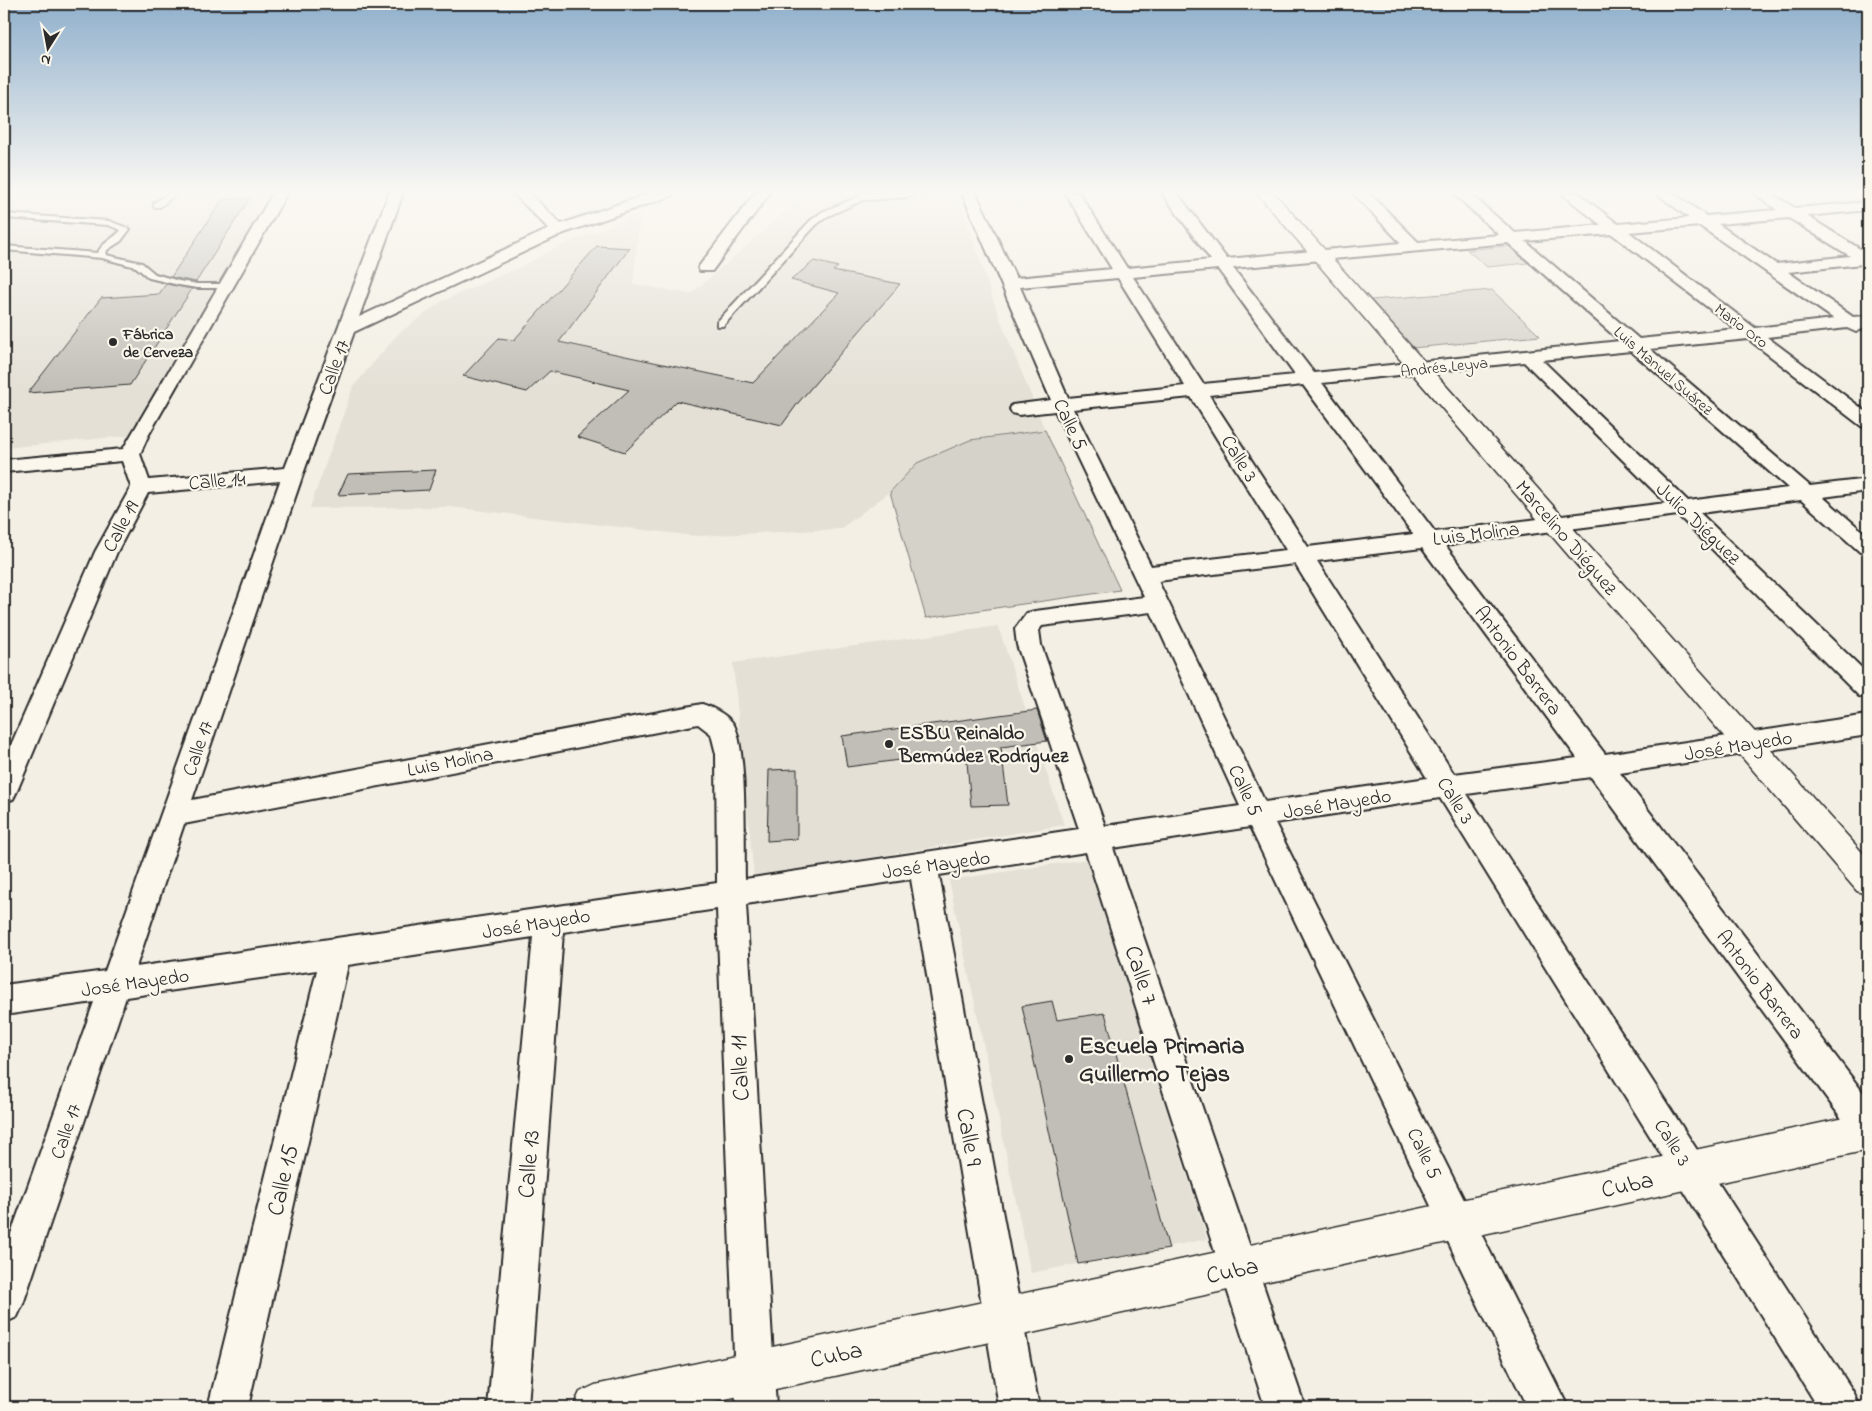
<svg xmlns="http://www.w3.org/2000/svg" width="1872" height="1411" font-family="'Indie Flower',sans-serif">
<rect width="100%" height="100%" fill="#f3efe4"/>
<filter id="ink" filterUnits="userSpaceOnUse"><feTurbulence type="fractalNoise" baseFrequency=".02" numOctaves="2"/><feDisplacementMap in="SourceGraphic" scale="10" xChannelSelector="R" yChannelSelector="G"/><feConvolveMatrix kernelMatrix="1 2 1 2 8 2 1 2 1" color-interpolation-filters="sRGB"/></filter>
<g filter="url(#ink)">
<path fill="#e4e0d6" d="M 4,193 L 270,193 L 136,435 L 4,448 Z
M 805,195 L 959,198 L 998,314 L 1045,430 L 970,440 L 917,463 L 890,492 L 840,529 L 696,536 L 450,507 L 310,508 L 353,387 L 397,335 L 442,301 L 518,268 L 562,245 L 640,214 L 633,284 L 691,294 Z
M 998,626 L 1064,825 L 754,877 L 733,663 Z
M 1088,859 L 1207,1239 L 1031,1273 L 949,880 Z"/>
<path fill="#d5d2c9" stroke="#807e7a" d="M 1508,246 L 1528,263 L 1487,267 L 1467,250 Z
M 1492,290 L 1540,336 L 1412,348 L 1371,300 Z
M 1045,430 L 1120,590 L 926,618 L 890,492 L 917,463 L 970,440 Z"/>
<path fill="#c0beb6" stroke="#2b2b2b" d="M 250,198 L 196,282 L 171,277 L 222,200 Z
M 597,246 L 630,248 L 559,342 L 753,383 L 839,293 L 791,280 L 814,261 L 838,267 L 833,271 L 900,284 L 798,403 L 782,425 L 677,401 L 625,452 L 577,437 L 629,390 L 550,371 L 527,392 L 463,376 L 499,338 L 514,340 Z
M 166,284 L 192,289 L 130,385 L 28,393 L 101,298 L 159,294 Z
M 436,470 L 429,490 L 338,495 L 348,474 Z
M 1037,710 L 1047,741 L 1001,747 L 1008,805 L 971,806 L 966,751 L 847,767 L 842,736 Z
M 797,769 L 797,839 L 767,841 L 769,770 Z
M 1052,1001 L 1057,1020 L 1105,1013 L 1169,1249 L 1078,1264 L 1022,1006 Z"/>
<g fill="none" stroke-linecap="round" stroke-linejoin="round">
<g stroke="#2b2b2b" stroke-width="4">
<path id="lane" d="M 169,193 L 177,193 L 160,207 L 154,207 L 154,203 Z
M 865,194 L 872,196 L 828,216 L 816,225 L 723,326 L 717,326 L 717,322 L 810,221 L 822,212 Z
M 4,214 L 109,221 L 130,229 L 121,241 L 107,250 L 106,255 L 142,263 L 155,274 L 179,281 L 197,284 L 228,284 L 232,286 L 228,288 L 197,288 L 179,285 L 149,278 L 136,267 L 102,258 L 4,250 L 4,246 L 98,253 C 100,244 115,238 121,230 L 108,225 L 4,218 Z"/>
</g>
<g stroke="#2b2b2b" stroke-width="4">
<path id="street" d="M 273,193 L 287,193 L 148,436 L 140,454 L 149,480 L 285,468 L 389,193 L 403,193 L 359,317 L 549,229 L 513,193 L 529,193 L 561,224 L 651,193 L 673,193 L 671,196 L 564,233 L 354,332 L 302,477 L 192,800 L 702,704 C 712,707 725,714 732,722 C 748,740 744,850 745,879 L 1079,829 L 1017,645 L 1015,629 L 1027,613 L 1035,611 L 1144,597 L 1055,411 L 1019,415 L 1012,413 L 1010,409 L 1012,405 L 1051,400 L 962,193 L 976,193 L 1016,278 L 1112,269 L 1065,193 L 1079,193 L 1127,268 L 1211,260 L 1162,193 L 1177,193 L 1227,259 L 1401,243 L 1353,193 L 1369,193 L 1418,242 L 1499,235 L 1453,193 L 1469,193 L 1515,233 L 1601,225 L 1561,193 L 1578,193 L 1618,224 L 1689,218 L 1656,193 L 1673,193 L 1706,216 L 1777,210 L 1754,193 L 1771,193 L 1795,208 L 1868,202 L 1868,210 L 1807,216 L 1868,254 L 1868,266 L 1862,264 L 1788,272 L 1853,317 L 1868,316 L 1868,326 L 1856,332 L 1847,328 L 1767,337 L 1868,413 L 1868,428 L 1861,426 L 1748,339 L 1650,349 L 1810,486 L 1868,479 L 1868,491 L 1823,497 L 1868,536 L 1868,554 L 1860,552 L 1801,500 L 1700,513 L 1868,674 L 1868,698 L 1859,696 L 1678,515 L 1445,545 L 1605,754 L 1868,715 L 1868,735 L 1620,773 L 1868,1099 L 1868,1143 L 1856,1138 L 1591,777 L 1467,794 L 1854,1393 L 1860,1407 L 1818,1407 L 1440,798 L 1275,823 L 1568,1407 L 1527,1407 L 1250,827 L 1113,848 L 1305,1407 L 1265,1407 L 1086,852 L 939,875 L 1039,1407 L 999,1407 L 911,879 L 746,904 L 776,1407 L 736,1407 L 717,909 L 563,932 L 528,1407 L 488,1407 L 533,937 L 348,965 L 248,1407 L 208,1407 L 317,970 L 126,997 L 23,1304 L 17,1317 L 4,1323 L 4,1253 L 94,1002 L 4,1015 L 4,985 L 105,971 L 280,481 L 148,493 L 117,552 L 17,791 L 13,799 L 4,802 L 4,761 L 95,552 L 131,487 L 122,461 L 4,472 L 4,460 L 123,449 ZM 1789,218 L 1850,256 L 1776,264 L 1718,224 ZM 1700,226 L 1834,319 L 1755,328 L 1629,232 ZM 1612,234 L 1736,329 L 1639,339 L 1525,241 ZM 1508,243 L 1620,341 L 1314,373 L 1233,268 ZM 1218,269 L 1295,375 L 1203,384 L 1133,277 ZM 1118,278 L 1185,386 L 1068,398 L 1020,287 ZM 1631,351 L 1788,488 L 1688,501 L 1542,360 ZM 1524,362 L 1666,503 L 1435,532 L 1322,383 ZM 1303,385 L 1413,534 L 1308,547 L 1209,395 ZM 1191,397 L 1286,550 L 1151,566 L 1073,409 ZM 1422,548 L 1577,758 L 1454,774 L 1317,561 ZM 1295,564 L 1427,778 L 1265,802 L 1158,581 ZM 1151,612 L 1240,806 L 1105,826 L 1041,645 L 1039,630 L 1042,626 ZM 698,724 L 711,734 L 716,754 L 717,883 L 136,967 L 184,824 Z
M 755,193 L 770,193 L 712,271 L 700,271 L 698,268 L 700,265 Z
M 860,193 L 914,193 L 907,197 L 868,200 L 863,199 Z"/>
</g>
<g stroke="#2b2b2b" stroke-width="3">
<path id="secondary" d="M 1257,193 L 1274,193 L 1868,859 L 1868,895 L 1857,891 Z
M 1868,1113 L 1868,1150 L 693,1407 L 573,1407 L 580,1392 L 595,1385 Z"/>
</g>
<use href="#lane" fill="#fbf7ec" fill-rule="evenodd"/>
<use href="#street" fill="#fbf7ec" fill-rule="evenodd"/>
<use href="#secondary" fill="#fbf7ec" fill-rule="evenodd"/>
</g>
</g>
<linearGradient id="sky" x2="0" y2="1"><stop stop-color="#90b0cc"/><stop offset="0.49" stop-color="#faf8f3"/><stop offset="1" stop-color="#faf8f3" stop-opacity="0"/></linearGradient>
<rect width="1872" height="391" fill="url(#sky)"/>
<g fill="#2b2b2b" stroke="#fbf7ec" stroke-width="2">
<circle cx="113" cy="342" r="5"/>
<circle cx="889" cy="744" r="5"/>
<circle cx="1069" cy="1059" r="5"/>
</g>
<g text-anchor="middle" stroke-width="4.5" stroke-linejoin="round" paint-order="stroke">
<g font-size="16" fill="#2b2b2b" stroke="#fbf7ec">
<text transform="translate(1742 325) rotate(37)" y="6">Mario Oro</text>
<text transform="translate(1444 366) rotate(-6)" y="6">Andrés Leyva</text>
<text transform="translate(1664 370) rotate(41)" y="6">Luis Manuel Suárez</text>
</g>
<g font-size="16" font-weight="bold" fill="#2b2b2b" stroke="#fbf7ec" text-anchor="start">
<text x="123" y="339">Fábrica<tspan x="123" dy="18">de Cerveza</tspan></text>
</g>
<g font-size="20" fill="#2b2b2b" stroke="#fbf7ec">
<text transform="translate(333 367) rotate(-70)" y="7">Calle 17</text>
<text transform="translate(1071 424) rotate(65)" y="7">Calle 5</text>
<text transform="translate(1240 458) rotate(58)" y="7">Calle 3</text>
<text transform="translate(217 480) rotate(-5)" y="7">Calle 14</text>
<text transform="translate(1699 523) rotate(44)" y="7">Julio Diéguez</text>
<text transform="translate(120 526) rotate(-62)" y="7">Calle 19</text>
<text transform="translate(1476 533) rotate(-7)" y="7">Luis Molina</text>
<text transform="translate(1567 537) rotate(49)" y="7">Marcelino Diéguez</text>
<text transform="translate(1519 660) rotate(53)" y="7">Antonio Barrera</text>
<text transform="translate(1738 745) rotate(-9)" y="7">José Mayedo</text>
<text transform="translate(197 748) rotate(-71)" y="7">Calle 17</text>
<text transform="translate(450 761) rotate(-11)" y="7">Luis Molina</text>
<text transform="translate(1246 790) rotate(65)" y="7">Calle 5</text>
<text transform="translate(1456 800) rotate(58)" y="7">Calle 3</text>
<text transform="translate(1337 803) rotate(-9)" y="7">José Mayedo</text>
<text transform="translate(936 864) rotate(-8)" y="7">José Mayedo</text>
<text transform="translate(536 923) rotate(-9)" y="7">José Mayedo</text>
<text transform="translate(135 982) rotate(-8)" y="7">José Mayedo</text>
<text transform="translate(1761 984) rotate(53)" y="7">Antonio Barrera</text>
<text transform="translate(65 1131) rotate(-71)" y="7">Calle 17</text>
<text transform="translate(1673 1142) rotate(58)" y="7">Calle 3</text>
<text transform="translate(1425 1153) rotate(64)" y="7">Calle 5</text>
</g>
<g font-size="20" font-weight="bold" fill="#2b2b2b" stroke="#fbf7ec" text-anchor="start">
<text x="899" y="739">ESBU Reinaldo<tspan x="899" dy="23">Bermúdez Rodríguez</tspan></text>
</g>
<g font-size="24" fill="#2b2b2b" stroke="#fbf7ec">
<text transform="translate(1142 975) rotate(72)" y="8">Calle 7</text>
<text transform="translate(739 1068) rotate(-93)" y="8">Calle 11</text>
<text transform="translate(970 1137) rotate(80)" y="8">Calle 9</text>
<text transform="translate(528 1164) rotate(-85)" y="8">Calle 13</text>
<text transform="translate(282 1180) rotate(-77)" y="8">Calle 15</text>
<text transform="translate(1627 1184) rotate(-12)" y="8">Cuba</text>
<text transform="translate(1232 1270) rotate(-12)" y="8">Cuba</text>
<text transform="translate(836 1354) rotate(-12)" y="8">Cuba</text>
</g>
<g font-size="24" font-weight="bold" fill="#2b2b2b" stroke="#fbf7ec" text-anchor="start">
<text x="1079" y="1053">Escuela Primaria<tspan x="1079" dy="28">Guillermo Tejas</tspan></text>
</g>
</g>
<rect width="1872" height="1411" fill="none" stroke="#fbf7ec" stroke-width="20"/>
<rect x="10" y="10" width="1852" height="1391" fill="none" stroke="#2b2b2b" stroke-width="2" filter="url(#ink)"/>
<g transform="translate(48 48) rotate(191)" stroke="#fbf7ec" stroke-width="4" paint-order="stroke">
<path d="M0-4L9 19L0 12L-9 19Z" fill="#2b2b2b"/>
<text y="-8" font-size="14" font-weight="bold" text-anchor="middle" fill="#2b2b2b">N</text>
</g>
</svg>
